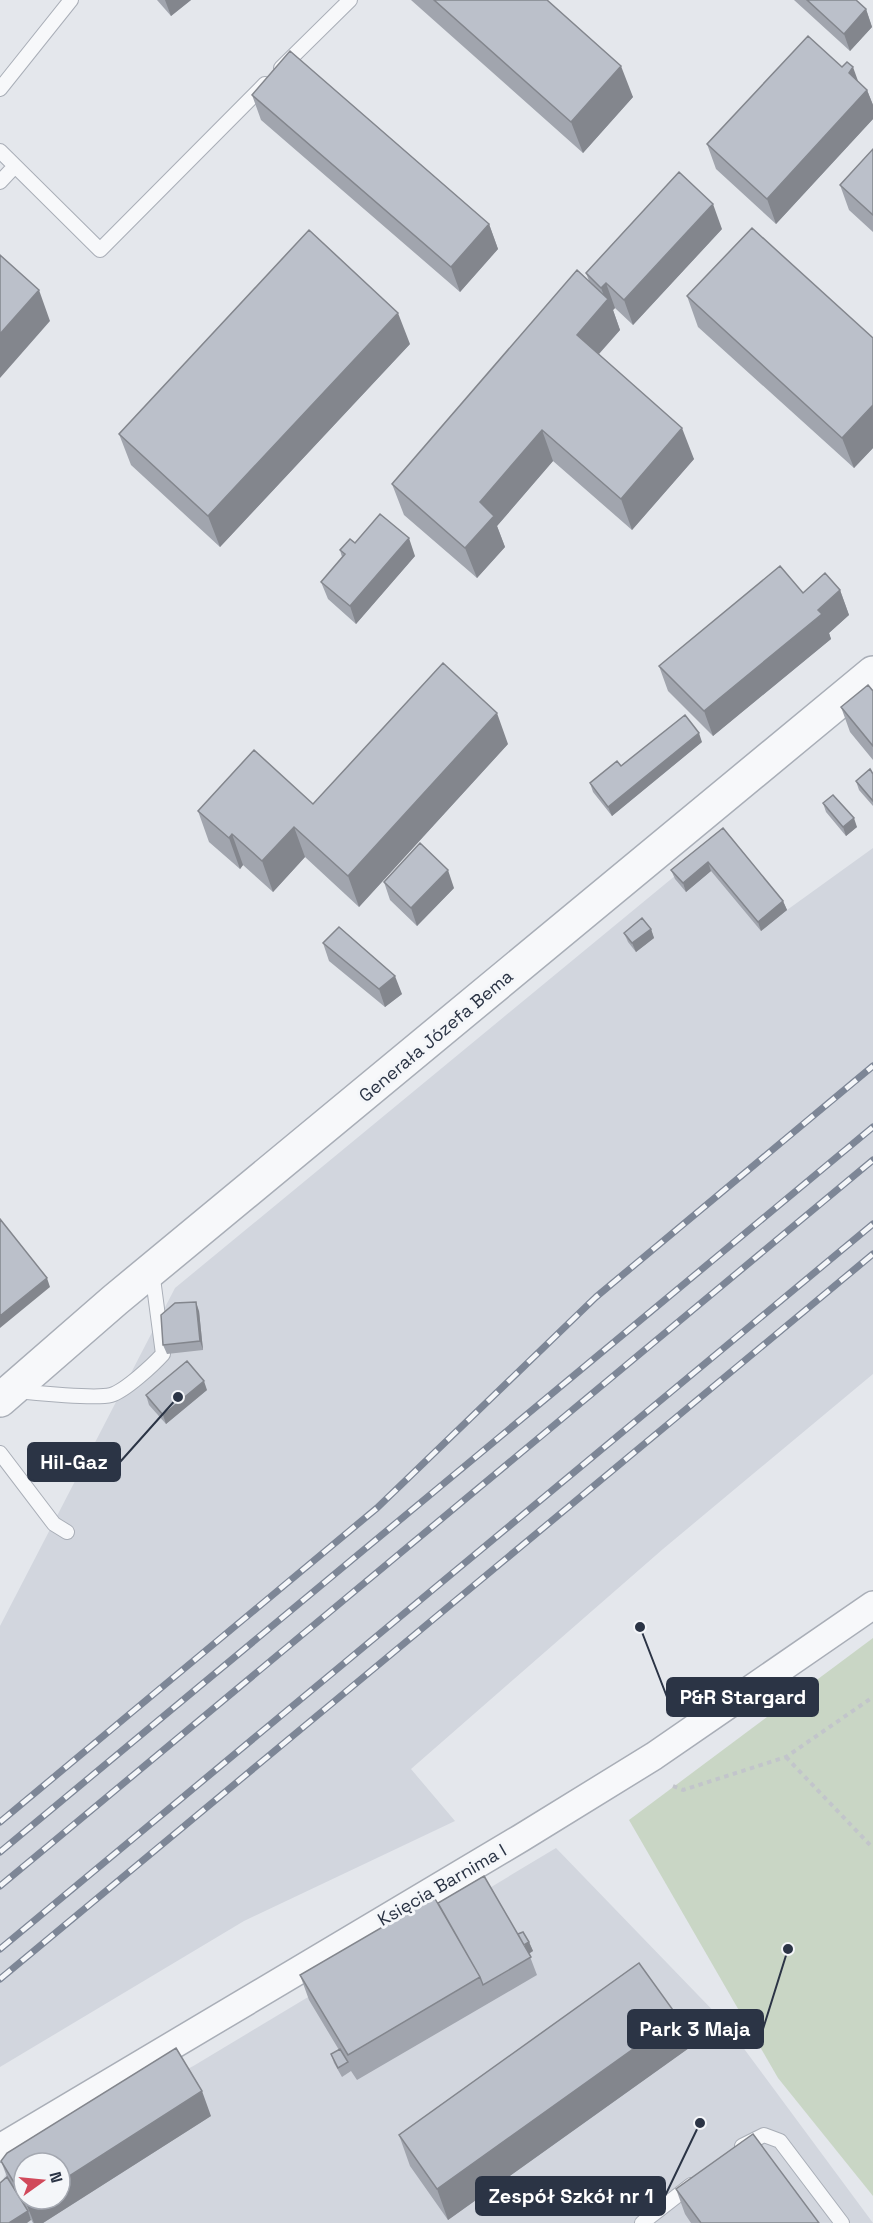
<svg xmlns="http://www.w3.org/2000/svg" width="873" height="2223" font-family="'Space Grotesk',sans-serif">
<rect width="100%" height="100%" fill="#e4e7ec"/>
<path fill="#d2d6de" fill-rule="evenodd" d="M 727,833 L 787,910 L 873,848 L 873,1374 L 663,1549 L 411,1769 L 455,1821 L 244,1921 L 0,2067 L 0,1626 L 175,1288 Z
M 556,1848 L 725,2023 L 873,2223 L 0,2223 L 0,2185 L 9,2168 L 195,2065 ZM 24,2163 L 60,2163 L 60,2199 L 24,2199 Z"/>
<path fill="#c9d6c5" d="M 873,1638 L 873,2196 L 778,2078 L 629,1820 Z"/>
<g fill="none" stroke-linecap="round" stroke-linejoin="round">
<g stroke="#a9aeb7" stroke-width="16">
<path id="service" d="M 281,68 L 350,0
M 0,89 L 71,0
M 0,151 L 100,250 L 265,84
M 0,182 L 15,166
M 17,1391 C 35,1393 96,1399 111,1395 C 125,1391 153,1365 163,1354 L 152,1271
M 0,1453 L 54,1524 L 67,1532
M 742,2146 L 764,2135 L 780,2141 L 842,2223
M 642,2223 L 691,2185"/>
</g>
<g stroke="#a9aeb7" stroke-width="30">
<path id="minor" d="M 0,2148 L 521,1838 L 654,1756 L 873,1605"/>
</g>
<g stroke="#a9aeb7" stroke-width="36">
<path id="tertiary" d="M 0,1400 L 115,1300 L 873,673"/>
</g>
<path stroke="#c2c5cb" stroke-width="4" stroke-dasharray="4.5 4.5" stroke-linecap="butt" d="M 786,1757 L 873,1848
M 673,1786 L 683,1790 L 786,1757 L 873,1697"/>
<use href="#service" stroke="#f7f8fa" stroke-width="14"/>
<use href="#minor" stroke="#f7f8fa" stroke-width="27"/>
<use href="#tertiary" stroke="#f7f8fa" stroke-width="33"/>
<g stroke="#7d8696" stroke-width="7">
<path id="rail" d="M 0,1822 L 377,1508 L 596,1297 L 873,1066
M 0,1852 L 873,1127
M 0,1886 L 873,1160
M 0,1949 L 873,1224
M 0,1979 L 873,1254"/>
</g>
<use href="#rail" stroke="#f4f6f9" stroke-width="4.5" stroke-dasharray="14" stroke-linecap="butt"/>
</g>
<path fill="#a1a5ae" d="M 157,0 L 191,0 L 171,16 Z
M 411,0 L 547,0 L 633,97 L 583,153 Z
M 794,0 L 856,0 L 866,9 L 872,27 L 850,51 Z
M 858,82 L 867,90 L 873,105 L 873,119 L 776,224 L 716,169 L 707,144 Z
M 252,95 L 489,224 L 498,249 L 460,292 L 261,120 Z
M 873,149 L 873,232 L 849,210 L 840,185 Z
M 722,229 L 633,325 L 615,308 L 613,310 L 620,330 L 599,354 L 694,459 L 632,530 L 553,461 L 497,526 L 505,547 L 477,578 L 404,515 L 392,484 L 589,281 L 586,273 Z
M 687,296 L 873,338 L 873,448 L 854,468 L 698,327 Z
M 410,344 L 220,547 L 131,465 L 119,434 Z
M 340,550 L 415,556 L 356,624 L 328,599 L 321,582 L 342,557 Z
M 840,590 L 849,615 L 829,633 L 831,639 L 713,736 L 668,691 L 659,666 L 803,593 Z
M 873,691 L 873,760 L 850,732 L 841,707 Z
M 702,742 L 612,816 L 593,792 L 590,783 L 621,766 Z
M 508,744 L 359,907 L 305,857 L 273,892 L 243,865 L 240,869 L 209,842 L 198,811 L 313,804 Z
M 873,774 L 873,806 L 859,790 L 856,781 Z
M 823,803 L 857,827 L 846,836 L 826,812 Z
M 723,828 L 783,901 L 787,910 L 761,931 L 711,871 L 686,892 L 675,879 L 671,870 Z
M 384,882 L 454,888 L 417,926 L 390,900 Z
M 651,929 L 654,938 L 636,952 L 628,942 L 624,933 Z
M 323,943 L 402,994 L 385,1007 L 329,961 Z
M 199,1311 L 203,1350 L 167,1354 L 163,1345 Z
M 207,1390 L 166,1424 L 149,1405 L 146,1395 Z
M 438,1903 L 518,1934 L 529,1942 L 533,1951 L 529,1954 L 537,1975 L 357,2080 L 351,2071 L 342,2077 L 334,2063 L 331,2054 L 339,2050 L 309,2000 L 300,1975 Z
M 689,2048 L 448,2220 L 410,2166 L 399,2135 Z
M 211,2116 L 43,2223 L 33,2223 L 7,2177 L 1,2161 Z
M 676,2189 L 819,2223 L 691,2223 L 685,2214 Z"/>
<path fill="#83868d" d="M 165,0 L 191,0 L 171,16 Z
M 866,9 L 872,27 L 850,51 L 844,34 Z
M 621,66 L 633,97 L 583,153 L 571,122 Z
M 853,67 L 862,92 L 849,73 Z
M 867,90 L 873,105 L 873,119 L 776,224 L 767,199 Z
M 713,204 L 722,229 L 633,325 L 624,300 Z
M 489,224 L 498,249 L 460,292 L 451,267 Z
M 606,283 L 615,308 L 613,310 L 620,330 L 588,366 L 577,335 L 606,301 L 601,288 Z
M 39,290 L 50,321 L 0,378 L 0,334 Z
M 398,313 L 410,344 L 220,547 L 208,516 Z
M 873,405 L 873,448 L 854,468 L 842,438 Z
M 682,428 L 694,459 L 632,530 L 621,499 Z
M 542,430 L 553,461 L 497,526 L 505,547 L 477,578 L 465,548 L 480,502 Z
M 409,538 L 415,556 L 356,624 L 350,606 Z
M 840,590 L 849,615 L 829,633 L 831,639 L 713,736 L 704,711 Z
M 497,713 L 508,744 L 359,907 L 348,876 Z
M 699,733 L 702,742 L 612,816 L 608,807 Z
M 854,818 L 857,827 L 846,836 L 843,827 Z
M 294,827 L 305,857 L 273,892 L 262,861 Z
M 232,834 L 243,865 L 240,869 L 229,838 Z
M 708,862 L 711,871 L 686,892 L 683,883 Z
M 448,870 L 454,888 L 417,926 L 411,908 Z
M 783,901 L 787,910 L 761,931 L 758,922 Z
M 651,929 L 654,938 L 636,952 L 632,943 Z
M 395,976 L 402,994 L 385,1007 L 379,989 Z
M 47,1278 L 50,1287 L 0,1328 L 0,1316 Z
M 196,1302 L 199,1311 L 203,1350 L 200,1341 Z
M 204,1381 L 207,1390 L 166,1424 L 163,1415 Z
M 529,1942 L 533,1951 L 526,1955 L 523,1946 Z
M 678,2017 L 689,2048 L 448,2220 L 437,2189 Z
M 202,2091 L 211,2116 L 43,2223 L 34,2223 L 26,2203 L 32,2199 L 60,2199 L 60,2182 Z
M 28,2211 L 31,2220 L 27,2223 L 9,2223 Z"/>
<path fill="#bbc0ca" stroke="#83868d" stroke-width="1.5" d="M 434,0 L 547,0 L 621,66 L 571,122 Z
M 807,0 L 856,0 L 866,9 L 844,34 Z
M 808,36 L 842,67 L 847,62 L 853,67 L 849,73 L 867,90 L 767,199 L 707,144 Z
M 290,51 L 489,224 L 451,267 L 252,95 Z
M 873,149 L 873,215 L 840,185 Z
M 679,172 L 713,204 L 624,300 L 606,283 L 601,288 L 586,273 Z
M 752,228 L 873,338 L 873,405 L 842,438 L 687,296 Z
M 309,230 L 398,313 L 208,516 L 119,434 Z
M 0,255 L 39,290 L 0,334 Z
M 577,270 L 608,299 L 577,335 L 682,428 L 621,499 L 542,430 L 480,502 L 494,516 L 465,548 L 392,484 Z
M 380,514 L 409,538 L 350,606 L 321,582 L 345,554 L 340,550 L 350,539 L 355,543 Z
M 780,566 L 803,593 L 825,573 L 840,590 L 818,610 L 822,614 L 704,711 L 659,666 Z
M 443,663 L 497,713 L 348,876 L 294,827 L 262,861 L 232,834 L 229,838 L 198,811 L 254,750 L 313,804 Z
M 868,685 L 873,691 L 873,746 L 841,707 Z
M 685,715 L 699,733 L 608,807 L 590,783 L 617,761 L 621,766 Z
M 870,769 L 873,774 L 873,801 L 856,781 Z
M 833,795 L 854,818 L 843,827 L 823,803 Z
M 723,828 L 783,901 L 758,922 L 708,862 L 683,883 L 671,870 Z
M 420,843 L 448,870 L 411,908 L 384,882 Z
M 642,918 L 651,929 L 632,943 L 624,933 Z
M 339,927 L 395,976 L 379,989 L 323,943 Z
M 0,1219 L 47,1278 L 0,1316 Z
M 196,1302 L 200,1341 L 163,1345 L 161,1315 L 175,1303 Z
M 187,1361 L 204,1381 L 163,1415 L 146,1395 Z
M 484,1876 L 531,1957 L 483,1985 L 480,1977 L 438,1903 Z
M 434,1897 L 480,1977 L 348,2055 L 300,1975 Z
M 523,1932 L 529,1942 L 524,1945 L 518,1934 Z
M 639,1963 L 678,2017 L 437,2189 L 399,2135 Z
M 176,2048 L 202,2091 L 60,2182 L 60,2163 L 24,2163 L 24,2199 L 1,2161 L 7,2153 Z
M 340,2049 L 348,2062 L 338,2068 L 331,2054 Z
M 753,2134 L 819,2223 L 701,2223 L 676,2189 Z
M 7,2177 L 28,2211 L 9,2223 L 0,2223 L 0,2183 Z
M 24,2199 L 32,2199 L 26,2203 Z"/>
<g text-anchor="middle" stroke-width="6" stroke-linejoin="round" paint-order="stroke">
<g font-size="18" fill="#2b3445" stroke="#f4f6f9">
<text transform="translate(436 1036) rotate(-40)" y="6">Generała Józefa Bema</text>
<text transform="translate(442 1885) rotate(-30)" y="6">Księcia Barnima I</text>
</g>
</g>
<path fill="none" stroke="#2b3445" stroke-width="2" d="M178 1397L120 1462M640 1627L667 1697M788 1949L763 2029M700 2123L665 2196"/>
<g fill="#2b3445" stroke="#f4f6f9" stroke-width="2">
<circle cx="178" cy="1397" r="6"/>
<circle cx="640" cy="1627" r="6"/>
<circle cx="788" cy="1949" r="6"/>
<circle cx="700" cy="2123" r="6"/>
</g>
<g fill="#2b3445" stroke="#2b3445" stroke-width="2">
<rect x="28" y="1443" width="92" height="38" rx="6"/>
<rect x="667" y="1678" width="151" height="38" rx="6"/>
<rect x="628" y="2010" width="135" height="38" rx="6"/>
<rect x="476" y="2177" width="189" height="38" rx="6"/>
</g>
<g font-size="20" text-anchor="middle" font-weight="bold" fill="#fff">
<text x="74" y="1469">Hil-Gaz</text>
<text x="743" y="1704">P&amp;R Stargard</text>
<text x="695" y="2036">Park 3 Maja</text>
<text x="571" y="2203">Zespół Szkół nr 1</text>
</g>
<g transform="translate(42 2181) rotate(75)"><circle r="28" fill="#f4f6f9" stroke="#a4a8b1" stroke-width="1.5"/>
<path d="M0-4.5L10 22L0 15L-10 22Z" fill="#d1495b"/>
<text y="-9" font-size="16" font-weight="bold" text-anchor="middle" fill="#2b3445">N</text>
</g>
</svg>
